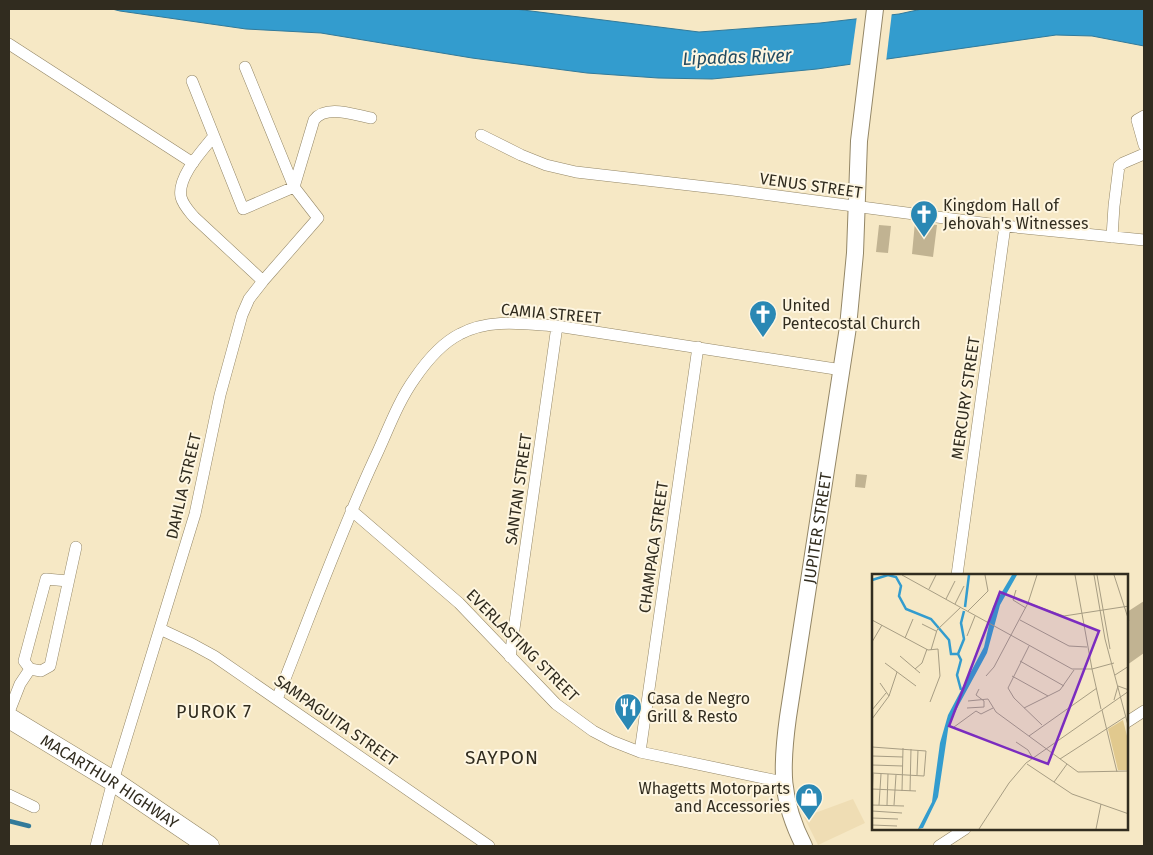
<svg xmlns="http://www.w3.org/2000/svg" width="1153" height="855" font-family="'Fira Sans',sans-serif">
<rect width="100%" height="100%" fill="#f6e8c5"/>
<path fill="#efddb4" d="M 853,799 L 865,823 L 818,845 L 804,817 Z"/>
<path fill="#339cce" stroke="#327a9a" d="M 112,9 L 515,9 L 699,32 L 820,23 L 899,14 L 922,9 L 1144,9 L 1144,46 L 1092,36 L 1056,35 L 817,69 L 712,79 L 658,78 L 587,73 L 472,58 L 321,33 L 246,29 L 120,11 Z"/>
<path fill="#f6e8c5" d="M 892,12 L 886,62 L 850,67 L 857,16 Z"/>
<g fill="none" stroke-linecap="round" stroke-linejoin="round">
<path stroke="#327a9a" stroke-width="4.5" d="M 9,821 L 29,826"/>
</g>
<path fill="#c1b392" d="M 915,222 L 937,225 L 933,257 L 912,254 Z
M 879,225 L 891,226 L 888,253 L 876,252 Z
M 856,474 L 867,475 L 865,488 L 855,487 Z
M 1144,601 L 1144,653 L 1127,665 L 1127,612 Z"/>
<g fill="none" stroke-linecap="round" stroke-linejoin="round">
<g stroke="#938666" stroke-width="12">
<path id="minor" d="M 9,44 L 193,163
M 192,81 L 243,209 L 294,187 L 314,120 C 326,104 354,115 371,118
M 1144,116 L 1137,120 L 1144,145
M 481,135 L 521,155 L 546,165 L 576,172 L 733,190 L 1005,226 L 1144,240
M 214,136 C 202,151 177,177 181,197 C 183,205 189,211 194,217 L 263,281
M 1112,237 L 1114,206 L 1119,166 L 1123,163 L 1144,154
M 351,510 L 459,603 L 556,704 L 593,731 L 612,741 L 640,752 L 783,782
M 957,575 L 1005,226
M 160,629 L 192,644 L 214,656 L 489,846
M 510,657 L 557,326
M 30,669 L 24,661 L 46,579 L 68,581
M 277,699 C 309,619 338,538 374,460 C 387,433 397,403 415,378 C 426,362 442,343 460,334 C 490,318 525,324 557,326 L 842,370
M 9,712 L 20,684 L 30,669 L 41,671 L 50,666 L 76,547
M 1127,722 L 1144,711
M 640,752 L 698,347
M 9,795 L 34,807
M 96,846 L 113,781 L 195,514 L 220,395 L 242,315 L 249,299 L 263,281 L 318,218 L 294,187 L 245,67
M 939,846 L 965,829"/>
</g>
<g stroke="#938666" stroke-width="18">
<g id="secondary">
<path id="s1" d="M 804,846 C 780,799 781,768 788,717 L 848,327 L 855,253 L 859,141 L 875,9"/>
</g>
</g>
<g stroke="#938666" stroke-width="21">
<g id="trunk">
<path id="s2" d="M 9,718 L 113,781 L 209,846"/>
</g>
</g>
<use href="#minor" stroke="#fff" stroke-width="11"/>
<use href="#secondary" stroke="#fff" stroke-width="16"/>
<use href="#trunk" stroke="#fff" stroke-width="20"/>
</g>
<defs>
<g id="church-pin" transform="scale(1.4375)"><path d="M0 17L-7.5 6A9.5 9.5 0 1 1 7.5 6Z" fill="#2a88b4" stroke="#fef6e1"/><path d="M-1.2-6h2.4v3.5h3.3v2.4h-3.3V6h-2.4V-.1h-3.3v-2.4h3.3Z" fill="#fff"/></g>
<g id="restaurant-pin" transform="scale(1.4375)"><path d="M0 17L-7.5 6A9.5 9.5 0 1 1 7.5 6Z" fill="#2a88b4" stroke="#fef6e1"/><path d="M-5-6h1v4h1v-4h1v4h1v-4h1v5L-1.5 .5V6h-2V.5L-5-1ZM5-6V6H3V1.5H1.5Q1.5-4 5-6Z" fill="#fff"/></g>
<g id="shop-pin" transform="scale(1.4375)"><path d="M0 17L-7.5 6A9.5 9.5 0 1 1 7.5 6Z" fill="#2a88b4" stroke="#fef6e1"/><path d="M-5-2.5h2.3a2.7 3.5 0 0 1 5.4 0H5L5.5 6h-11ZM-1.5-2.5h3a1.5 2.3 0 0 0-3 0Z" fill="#fff"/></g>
</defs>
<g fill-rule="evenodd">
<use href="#church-pin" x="924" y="214"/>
<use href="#church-pin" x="763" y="314"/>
<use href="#restaurant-pin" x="628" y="707"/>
<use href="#shop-pin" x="809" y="797"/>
</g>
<g text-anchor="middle" stroke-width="4" stroke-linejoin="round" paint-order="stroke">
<g font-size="16" fill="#312c1f" stroke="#fef6e1">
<text transform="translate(811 185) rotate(8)" y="6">VENUS STREET</text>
<text transform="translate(551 313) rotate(5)" y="6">CAMIA STREET</text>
<text transform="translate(965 398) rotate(-82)" y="6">MERCURY STREET</text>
<text transform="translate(183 486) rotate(-77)" y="6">DAHLIA STREET</text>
<text transform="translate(518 489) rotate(-82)" y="6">SANTAN STREET</text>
<text dy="6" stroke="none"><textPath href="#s1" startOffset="324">JUPITER STREET</textPath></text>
<text transform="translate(653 547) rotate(-82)" y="6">CHAMPACA STREET</text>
<text transform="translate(523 645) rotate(45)" y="6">EVERLASTING STREET</text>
<text transform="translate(336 720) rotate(35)" y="6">SAMPAGUITA STREET</text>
<text dy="6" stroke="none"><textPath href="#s2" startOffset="119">MACARTHUR HIGHWAY</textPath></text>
</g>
<g font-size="16" fill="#312c1f" stroke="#fef6e1" text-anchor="start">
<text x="943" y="211">Kingdom Hall of<tspan x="943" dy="18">Jehovah's Witnesses</tspan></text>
<text x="782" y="311">United<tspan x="782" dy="18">Pentecostal Church</tspan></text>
<text x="647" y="704">Casa de Negro<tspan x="647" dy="18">Grill &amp; Resto</tspan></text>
<text x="790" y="794" text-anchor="end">Whagetts Motorparts<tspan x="790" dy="18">and Accessories</tspan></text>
</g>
<g font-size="18" font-style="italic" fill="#214b61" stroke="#fef6e1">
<text transform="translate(737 57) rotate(-2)" y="6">Lipadas River</text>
</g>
<g font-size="18" letter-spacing="1" fill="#312c1f" stroke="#fef6e1">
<text x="214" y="718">PUROK 7</text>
</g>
<g font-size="19" letter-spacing="1" fill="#312c1f" stroke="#fef6e1">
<text x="502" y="764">SAYPON</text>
</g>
</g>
<g transform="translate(872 574)">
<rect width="256" height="256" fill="#f6e8c5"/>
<path d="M 251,146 L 256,166 L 256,196 L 246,196 L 236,155 Z" fill="#e1c98e"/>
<path d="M 140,1 L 145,1 L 128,31 L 115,79 L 77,149 L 66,223 L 51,254 L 46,255 L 60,228 L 68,169 L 76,141 L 112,73 L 121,33 Z" fill="#339cce"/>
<path fill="none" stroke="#339cce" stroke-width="2.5" d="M 0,6 L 16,1 L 24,3 L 29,12 L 27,22 L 34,35 L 59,45 L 77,66 L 79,80 L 86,80 L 89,86 L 85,101 L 89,116M 93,33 L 97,1M 86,80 L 92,65 L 89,49 L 92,37"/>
<path fill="none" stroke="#a79d83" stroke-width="1" d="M 30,1 L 200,95 L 220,95 L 229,135M 203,1 L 220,95 L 242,89M 222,1 L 233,65 L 257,155M 225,1 L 238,75M 242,1 L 257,47M 57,15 L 64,1M 144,16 L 141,26 L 154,34M 74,25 L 83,7M 156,29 L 192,42 L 257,32M 83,30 L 92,12M 96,37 L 116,17 L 113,1M 0,46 L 56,76 L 66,75 L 68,102 L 58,128M 148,46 L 197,72 L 215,73M 50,50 L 64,57M 95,62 L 103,42M 33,64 L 41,45M 0,68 L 10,51M 157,72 L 136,114 L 142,124 L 170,151M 59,76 L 65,56 L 89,33M 28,82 L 48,99M 148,87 L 192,112M 13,89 L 44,112M 43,95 L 50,89 L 55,75M 243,101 L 257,92M 114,102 L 122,93 L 156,29 L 165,1M 140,102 L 176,122M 8,109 L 17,122M 242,126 L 246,112 L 257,116M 96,127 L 116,125 L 124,138 L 206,198 L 257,197M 95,134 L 112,133 L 112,127 L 104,121 L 107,115M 152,134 L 188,116 L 202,96M 0,136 L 14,119M 230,136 L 245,198M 104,137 L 109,140 L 121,134M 0,145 L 17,122 L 25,98M 82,153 L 104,137M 157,162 L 225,114M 144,168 L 156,176 L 160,183M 0,173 L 54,177 L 52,202 L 0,199M 0,182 L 31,183M 188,185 L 253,143M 155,190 L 200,220 L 257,240M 0,191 L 31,192M 45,201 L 46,176M 182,208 L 195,190M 0,215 L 44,217M 30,217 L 31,174M 38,217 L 39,175M 0,228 L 1,200M 0,231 L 32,232M 7,231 L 9,200M 15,231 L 16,200M 22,231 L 24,201M 0,237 L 30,239M 0,244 L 26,245M 0,251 L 25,252M 107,255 L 137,209 L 154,189 L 257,117M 224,255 L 229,230"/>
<path fill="#7b2cbf" fill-opacity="0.15" stroke="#7b2cbf" stroke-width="2.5" d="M 128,18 L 227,57 L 176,190 L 77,152 Z"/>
<rect width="256" height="256" fill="none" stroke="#312c1f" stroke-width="2.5"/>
</g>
<rect width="1153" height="855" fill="none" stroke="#312c1f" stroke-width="20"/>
</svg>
